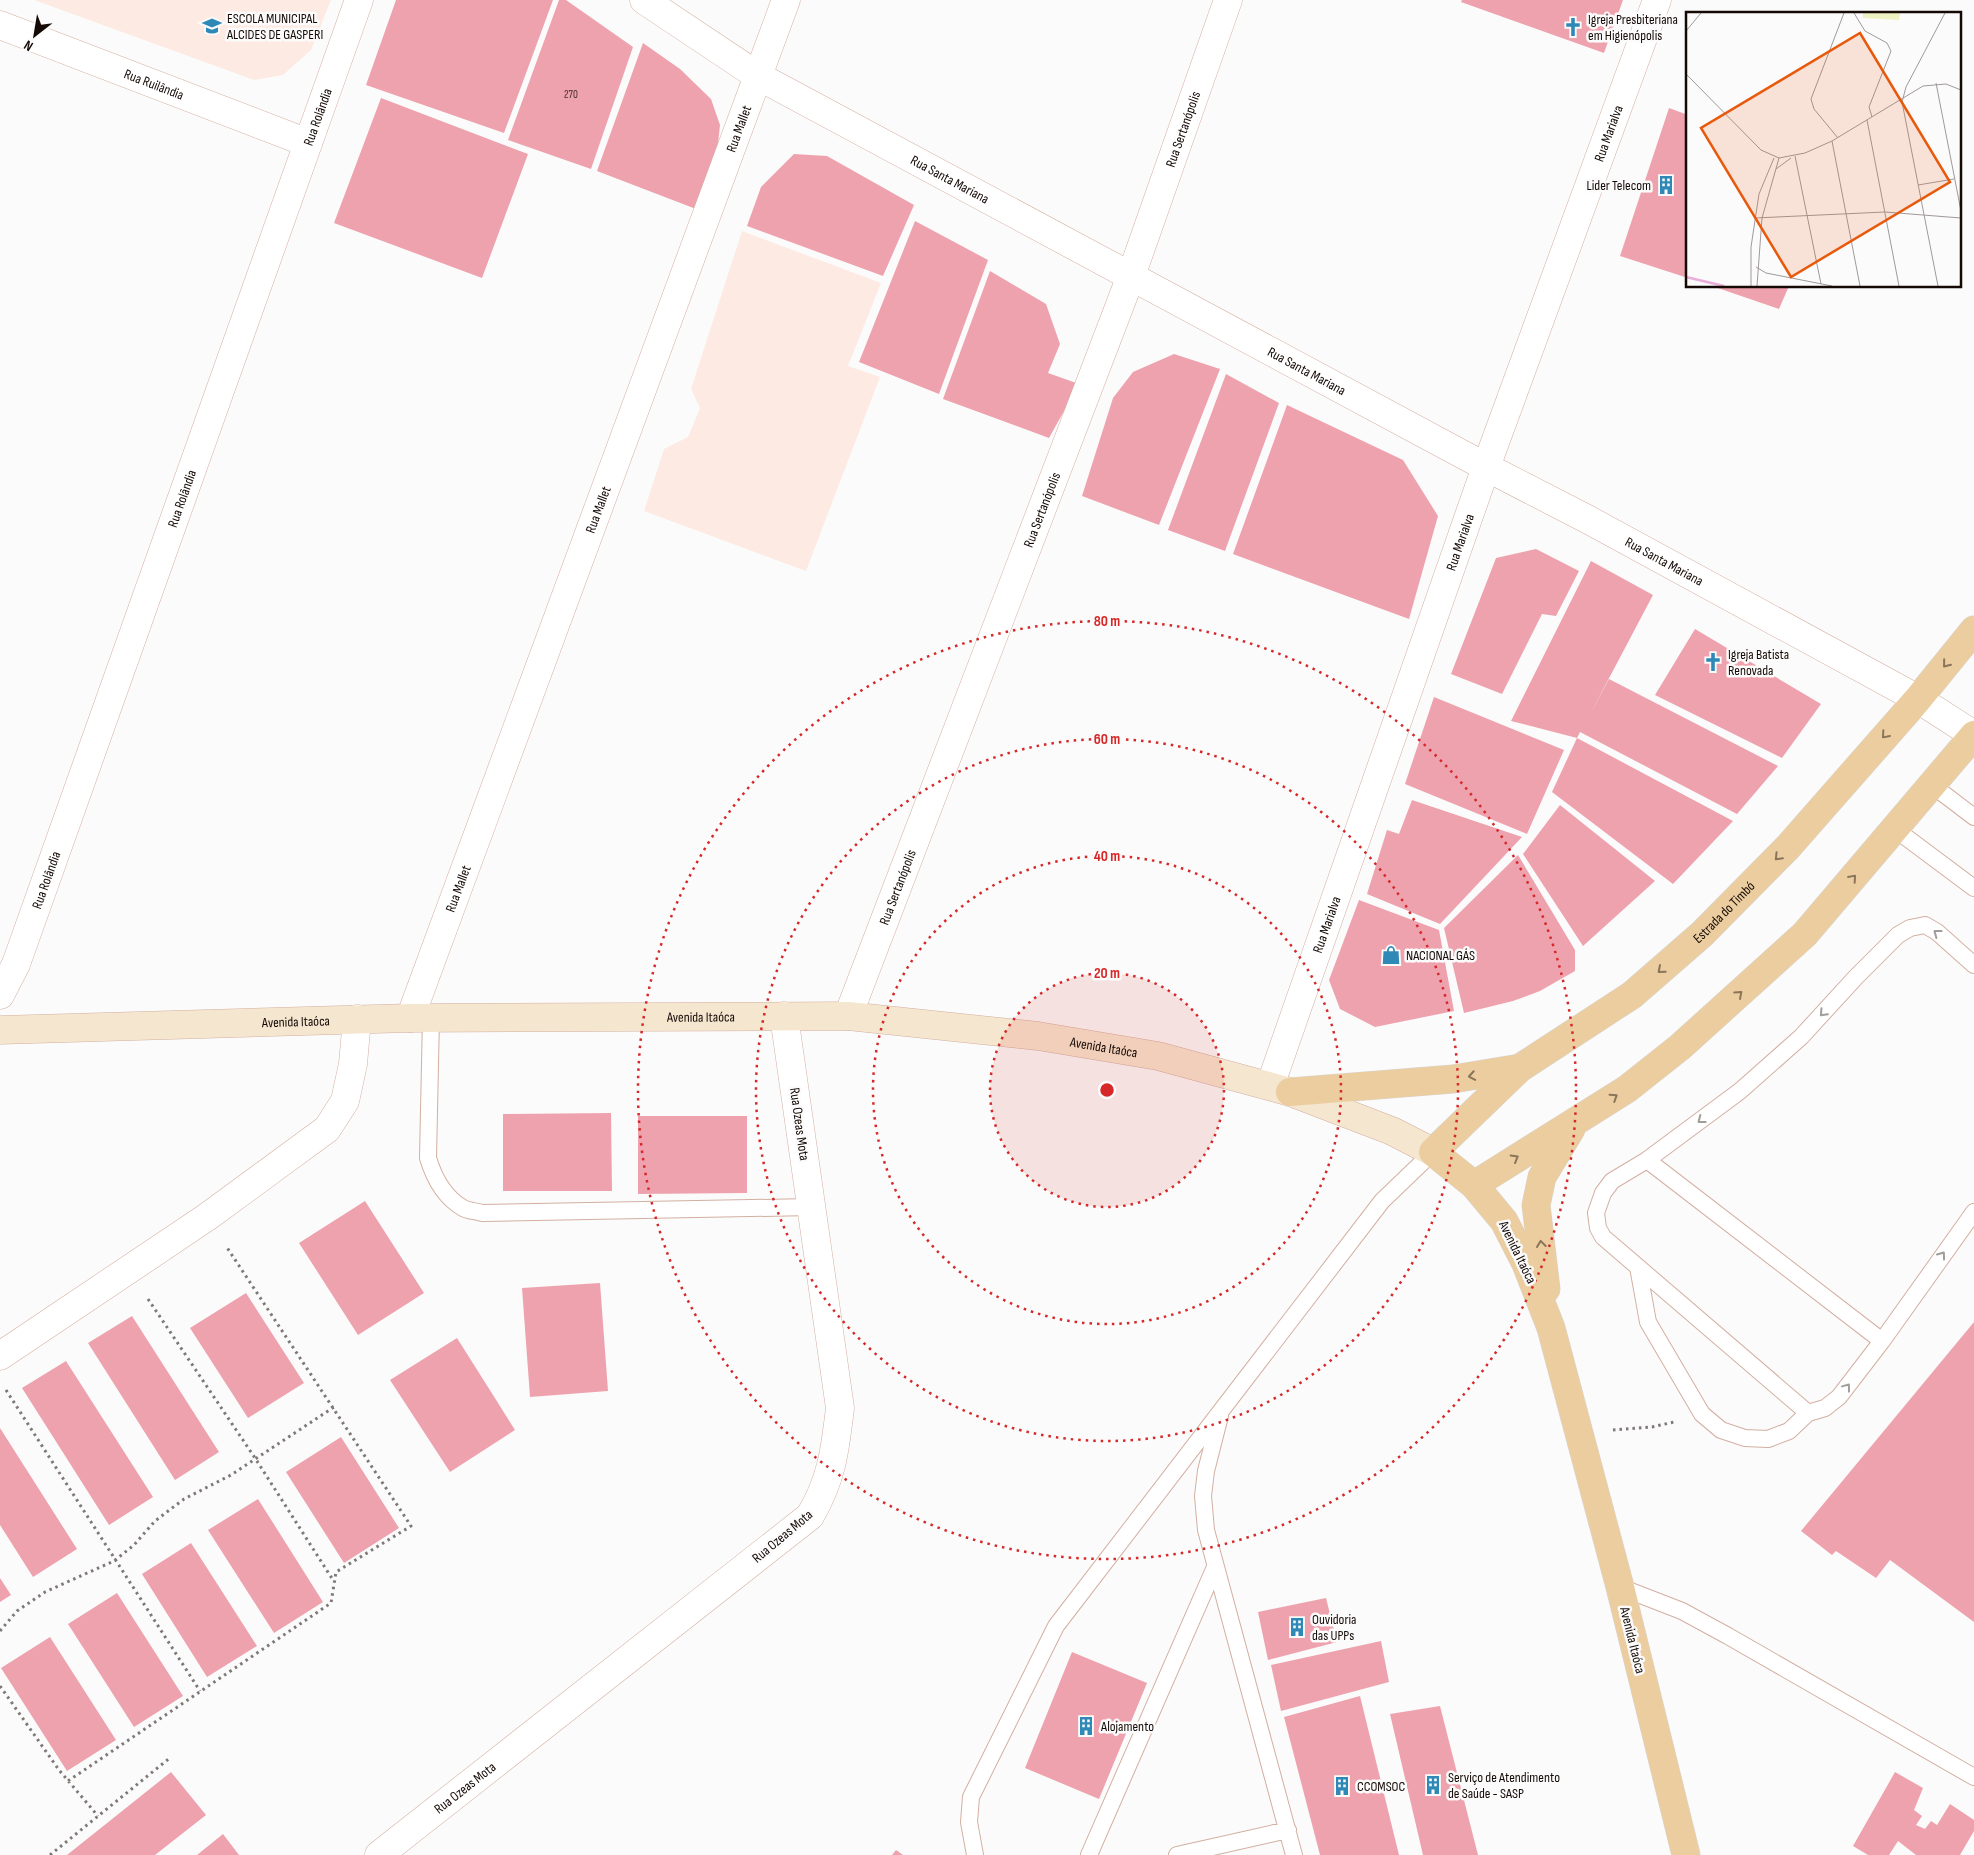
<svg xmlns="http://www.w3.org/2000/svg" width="1974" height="1855" font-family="'Sofia Sans Condensed',sans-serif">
<rect width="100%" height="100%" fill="#fbfbfb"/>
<path fill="#fdebe3" d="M 34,0 L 331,0 L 311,50 L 283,75 L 254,80 Z
M 742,231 L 881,283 L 848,366 L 880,377 L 806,571 L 644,511 L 664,449 L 688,437 L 700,408 L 691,389 Z"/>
<path fill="#eea2ae" d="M 396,0 L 553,0 L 504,133 L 366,85 Z
M 559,0 L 566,0 L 633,47 L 591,169 L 508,140 Z
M 1462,0 L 1623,0 L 1604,53 L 1461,2 Z
M 643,43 L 680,69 L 711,99 L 720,125 L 717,153 L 696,209 L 597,171 Z
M 381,98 L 528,154 L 482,278 L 334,223 Z
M 1669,108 L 1688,115 L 1688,278 L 1620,256 Z
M 794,154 L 827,156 L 914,205 L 883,276 L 747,226 L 761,187 Z
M 915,221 L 988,260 L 939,394 L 859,362 Z
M 990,271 L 1046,304 L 1060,344 L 1048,373 L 1079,384 L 1049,438 L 943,399 Z
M 1712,286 L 1789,286 L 1779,309 Z
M 1174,354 L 1220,369 L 1159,525 L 1082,496 L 1113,398 L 1133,372 Z
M 1226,374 L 1279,403 L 1225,551 L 1168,530 Z
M 1287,405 L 1403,460 L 1438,516 L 1409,619 L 1233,554 Z
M 1536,549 L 1579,571 L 1556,616 L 1542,614 L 1502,694 L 1451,674 L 1496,558 Z
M 1591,561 L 1653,595 L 1588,718 L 1609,679 L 1778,766 L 1737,814 L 1580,732 L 1577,738 L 1511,721 Z
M 1695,629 L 1821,704 L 1782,758 L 1655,695 Z
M 1434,697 L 1564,750 L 1527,834 L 1405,784 Z
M 1577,738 L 1733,821 L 1673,884 L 1552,792 Z
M 1412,800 L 1522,837 L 1440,924 L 1367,894 L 1387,830 L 1399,834 Z
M 1560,805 L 1655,881 L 1583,946 L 1523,854 Z
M 1518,855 L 1575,950 L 1575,971 L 1540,991 L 1513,1001 L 1464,1013 L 1444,928 Z
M 1359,900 L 1439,930 L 1454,1011 L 1375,1027 L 1340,1009 L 1329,980 Z
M 611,1113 L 612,1191 L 503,1191 L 503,1114 Z
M 638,1116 L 747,1116 L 747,1193 L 638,1194 Z
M 365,1201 L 424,1293 L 358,1335 L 299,1243 Z
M 600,1283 L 608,1391 L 530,1397 L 522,1288 Z
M 246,1293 L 304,1383 L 248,1418 L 190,1328 Z
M 132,1316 L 219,1452 L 175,1480 L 88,1343 Z
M 1974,1322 L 1974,1622 L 1890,1560 L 1876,1578 L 1836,1551 L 1832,1555 L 1801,1531 Z
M 457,1338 L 515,1430 L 450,1472 L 390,1380 Z
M 66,1361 L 153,1497 L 109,1525 L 22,1388 Z
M 0,1428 L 77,1549 L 33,1577 L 0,1525 Z
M 341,1437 L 399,1528 L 344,1563 L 286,1472 Z
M 258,1499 L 323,1602 L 274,1633 L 208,1530 Z
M 191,1543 L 257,1646 L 207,1677 L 142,1574 Z
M 0,1578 L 11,1595 L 0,1602 Z
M 117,1593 L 183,1696 L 134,1727 L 68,1624 Z
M 1326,1598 L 1337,1642 L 1268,1660 L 1258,1612 Z
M 50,1637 L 116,1740 L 67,1771 L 1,1668 Z
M 1381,1641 L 1389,1682 L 1281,1711 L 1271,1665 Z
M 1072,1652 L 1147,1683 L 1099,1799 L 1025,1768 Z
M 1360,1696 L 1399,1855 L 1320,1855 L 1284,1717 Z
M 1440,1706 L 1478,1855 L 1423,1855 L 1390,1714 Z
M 171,1772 L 206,1815 L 155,1855 L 67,1855 Z
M 1895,1772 L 1923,1788 L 1914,1810 L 1922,1816 L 1916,1825 L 1925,1829 L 1931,1821 L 1937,1825 L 1950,1804 L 1974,1820 L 1974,1831 L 1960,1855 L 1916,1855 L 1898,1841 L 1889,1855 L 1868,1855 L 1853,1846 Z
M 223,1834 L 239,1855 L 197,1855 Z
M 896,1850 L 903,1855 L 892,1855 Z"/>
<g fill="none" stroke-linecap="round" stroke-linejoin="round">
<g stroke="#d3afa1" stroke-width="18">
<path id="service" d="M 1932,785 L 1974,817
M 1895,829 L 1974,888
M 431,1017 L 428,1158 C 434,1178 444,1197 463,1208 C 468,1211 476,1211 482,1213 L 812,1207
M 1647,1160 L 1882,1341
M 1638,1267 L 1648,1322 L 1702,1414 L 1721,1430 L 1745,1438 L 1768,1439 L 1789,1431 L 1808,1413 L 1825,1408 L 1839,1397 L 1882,1341 L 1974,1212
M 1808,1413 L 1603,1237 L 1598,1228 L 1596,1213 L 1603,1193 L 1612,1181 L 1647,1160 L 1740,1091 L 1801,1037 L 1856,977 L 1898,935 L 1910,928 L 1925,925 L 1937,932 L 1974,965
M 1220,1416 L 1206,1471 L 1203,1496 L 1206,1530 L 1294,1855
M 1620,1587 L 1682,1611 L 1728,1636 L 1974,1777
M 975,1855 L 969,1822 L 971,1797 L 1056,1626 L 1382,1201 L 1433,1152
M 1089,1855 L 1215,1567
M 1177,1855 L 1288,1830"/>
</g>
<g stroke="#d3afa1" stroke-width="29">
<g id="minor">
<path id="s1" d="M 0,25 L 308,143"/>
<path id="s2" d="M 0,995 L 16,964 L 359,0"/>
<path id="s3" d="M 848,1016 L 1131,276 L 1228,0"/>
<path id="s4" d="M 410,1018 L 786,0"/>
<path id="s5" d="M 1270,1086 L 1486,467 L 1657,0"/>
<path d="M 0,1356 L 207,1217 L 327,1129 L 345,1101 L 353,1064 L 357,1019"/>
<path id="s6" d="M 379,1855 L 810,1516 C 832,1479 835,1450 840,1408 L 784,1016"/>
</g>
</g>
<g stroke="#d3afa1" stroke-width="29">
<g id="tertiary">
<path id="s7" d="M 644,0 L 758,76 L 1486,467 L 1587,519 L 1918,699 L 1974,735"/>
</g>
</g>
<g stroke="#d3afa1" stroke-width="29">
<g id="secondary">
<path id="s8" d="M 0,1030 L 410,1018 L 848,1016 L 1038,1036 L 1158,1056 L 1290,1092 L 1392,1131 L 1433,1152"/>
</g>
</g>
<g stroke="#d9d8d7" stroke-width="29">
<g id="primary">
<path d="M 1290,1092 L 1453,1079 L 1520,1068"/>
<path d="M 1474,1185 L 1627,1089 L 1680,1047 L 1805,934 L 1974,735"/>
<path d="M 1546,1289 L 1536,1205 L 1542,1177 L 1571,1129"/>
<path id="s9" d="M 1686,1855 L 1620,1587 L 1551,1328 L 1526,1264 L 1504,1221 L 1474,1185 L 1433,1152 L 1520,1068 L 1632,995 L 1702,934 L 1788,847 L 1918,699 L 1974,630"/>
</g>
</g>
<path stroke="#7e7876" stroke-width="3" stroke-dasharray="2.5 4" stroke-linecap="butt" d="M 148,1299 L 255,1458 L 333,1580
M 6,1390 L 200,1691
M 1613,1430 L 1652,1427 L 1674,1422
M 0,1631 L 17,1611 L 45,1592 L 114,1561 L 134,1545 L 155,1521 L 184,1499 L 231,1475 L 334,1407
M 0,1686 L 59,1770 L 98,1816
M 68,1781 L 331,1603 L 336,1572 L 411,1526 L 226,1246
M 50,1855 L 171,1757"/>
<use href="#service" stroke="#fff" stroke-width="16"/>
<use href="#minor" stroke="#fff" stroke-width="28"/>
<use href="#tertiary" stroke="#fff" stroke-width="28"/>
<use href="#secondary" stroke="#f5e6cf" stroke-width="28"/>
<use href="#primary" stroke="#ebcd9f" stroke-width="28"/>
</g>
<defs><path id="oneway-chevron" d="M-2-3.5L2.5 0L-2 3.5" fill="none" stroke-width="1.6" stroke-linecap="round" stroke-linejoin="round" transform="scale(1.25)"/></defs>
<g stroke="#8a755a">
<use href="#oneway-chevron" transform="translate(1946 664) rotate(129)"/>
<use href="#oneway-chevron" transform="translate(1885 735) rotate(131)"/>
<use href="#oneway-chevron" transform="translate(1778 857) rotate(134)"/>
<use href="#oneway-chevron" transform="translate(1853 878) rotate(-49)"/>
<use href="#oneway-chevron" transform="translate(1661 970) rotate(139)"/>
<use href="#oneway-chevron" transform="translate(1739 994) rotate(-42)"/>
<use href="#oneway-chevron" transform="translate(1472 1076) rotate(170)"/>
<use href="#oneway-chevron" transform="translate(1614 1097) rotate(-33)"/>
<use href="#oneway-chevron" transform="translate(1515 1158) rotate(-30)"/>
<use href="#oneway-chevron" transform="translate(1541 1244) rotate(-97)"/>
</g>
<g stroke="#a19d9b">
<use href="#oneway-chevron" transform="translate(1937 933) rotate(-143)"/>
<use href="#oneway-chevron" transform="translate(1823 1013) rotate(133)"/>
<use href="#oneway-chevron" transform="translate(1701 1120) rotate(143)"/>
<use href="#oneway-chevron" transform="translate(1942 1255) rotate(-54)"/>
<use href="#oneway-chevron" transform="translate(1847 1387) rotate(-53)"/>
</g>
<circle cx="1107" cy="1090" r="117" fill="#d62828" fill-opacity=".12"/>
<g fill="none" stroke="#d62828" stroke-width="2.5" stroke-dasharray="2.5 5">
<circle cx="1107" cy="1090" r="117"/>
<circle cx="1107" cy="1090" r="234"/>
<circle cx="1107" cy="1090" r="351"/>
<circle cx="1107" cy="1090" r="469"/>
</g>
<defs>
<g id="school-bare" transform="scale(1.5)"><path d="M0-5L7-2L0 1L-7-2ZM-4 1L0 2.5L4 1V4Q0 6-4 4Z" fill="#2f89b6" stroke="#fbfbfb" stroke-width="2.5" paint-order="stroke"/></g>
<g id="church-bare" transform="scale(1.5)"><path d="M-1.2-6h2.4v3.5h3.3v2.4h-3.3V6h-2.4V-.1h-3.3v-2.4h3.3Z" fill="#2f89b6" stroke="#fbfbfb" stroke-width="2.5" paint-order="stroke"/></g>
<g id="building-bare" transform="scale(1.5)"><path d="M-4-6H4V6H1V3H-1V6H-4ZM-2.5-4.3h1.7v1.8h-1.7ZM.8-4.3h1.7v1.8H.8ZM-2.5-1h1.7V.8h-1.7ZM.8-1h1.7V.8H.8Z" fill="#2f89b6" stroke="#fbfbfb" stroke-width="2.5" paint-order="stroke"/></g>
<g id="shop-bare" transform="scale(1.5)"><path d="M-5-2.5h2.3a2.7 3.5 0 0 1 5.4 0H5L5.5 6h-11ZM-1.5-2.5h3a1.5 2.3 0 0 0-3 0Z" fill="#2f89b6" stroke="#fbfbfb" stroke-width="2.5" paint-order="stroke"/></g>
</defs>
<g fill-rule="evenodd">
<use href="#school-bare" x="212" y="26"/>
<use href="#church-bare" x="1573" y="27"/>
<use href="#building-bare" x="1666" y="185"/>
<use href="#church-bare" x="1713" y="662"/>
<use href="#shop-bare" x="1391" y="955"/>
<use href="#building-bare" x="1297" y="1627"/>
<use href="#building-bare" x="1086" y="1726"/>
<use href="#building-bare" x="1433" y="1785"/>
<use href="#building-bare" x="1342" y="1786"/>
</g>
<g text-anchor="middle" stroke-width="5" stroke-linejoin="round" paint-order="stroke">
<g font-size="11" fill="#4a2f2f">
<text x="571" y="98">270</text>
</g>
<g font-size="14" fill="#140905" stroke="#fbfbfb" text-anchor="start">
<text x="227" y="23">ESCOLA MUNICIPAL<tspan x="227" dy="16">ALCIDES DE GASPERI</tspan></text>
<text x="1588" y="24">Igreja Presbiteriana<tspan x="1588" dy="16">em Higienópolis</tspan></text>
<text x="1651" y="190" text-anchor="end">Lider Telecom</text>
<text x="1728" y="659">Igreja Batista<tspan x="1728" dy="16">Renovada</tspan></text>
<text x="1406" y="960">NACIONAL GÁS</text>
<text x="1312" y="1624">Ouvidoria<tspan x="1312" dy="16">das UPPs</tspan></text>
<text x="1101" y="1731">Alojamento</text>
<text x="1448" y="1782">Serviço de Atendimento<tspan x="1448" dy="16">de Saúde - SASP</tspan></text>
<text x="1357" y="1791">CCOMSOC</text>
</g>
<g font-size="14" fill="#140905" stroke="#fbfbfb">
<text dy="5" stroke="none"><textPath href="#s1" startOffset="165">Rua Ruilândia</textPath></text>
<text dy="5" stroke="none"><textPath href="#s2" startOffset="934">Rua Rolândia</textPath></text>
<text dy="5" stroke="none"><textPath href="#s4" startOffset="948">Rua Mallet</textPath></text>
<text dy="5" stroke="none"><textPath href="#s3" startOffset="948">Rua Sertanópolis</textPath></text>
<text dy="5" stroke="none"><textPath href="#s5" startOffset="1011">Rua Marialva</textPath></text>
<text dy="5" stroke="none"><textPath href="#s7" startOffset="355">Rua Santa Mariana</textPath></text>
<text dy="5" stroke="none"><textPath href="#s7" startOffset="760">Rua Santa Mariana</textPath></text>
<text dy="5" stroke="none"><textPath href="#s2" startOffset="529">Rua Rolândia</textPath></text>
<text dy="5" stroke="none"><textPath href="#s4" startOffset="542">Rua Mallet</textPath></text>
<text dy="5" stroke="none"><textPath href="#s3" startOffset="542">Rua Sertanópolis</textPath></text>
<text dy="5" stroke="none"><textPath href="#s5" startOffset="576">Rua Marialva</textPath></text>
<text dy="5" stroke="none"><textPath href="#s7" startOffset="1165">Rua Santa Mariana</textPath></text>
<text dy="5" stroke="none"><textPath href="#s2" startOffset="124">Rua Rolândia</textPath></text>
<text dy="5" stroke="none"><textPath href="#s3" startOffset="138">Rua Sertanópolis</textPath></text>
<text dy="5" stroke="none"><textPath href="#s4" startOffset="138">Rua Mallet</textPath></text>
<text dy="5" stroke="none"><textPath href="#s9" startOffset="1139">Estrada do Timbó</textPath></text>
<text dy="5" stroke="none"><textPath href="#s5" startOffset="171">Rua Marialva</textPath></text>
<text dy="5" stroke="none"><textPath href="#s8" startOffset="701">Avenida Itaóca</textPath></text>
<text dy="5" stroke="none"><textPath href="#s8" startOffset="296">Avenida Itaóca</textPath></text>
<text dy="5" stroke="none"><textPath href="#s8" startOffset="1106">Avenida Itaóca</textPath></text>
<text transform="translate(800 1124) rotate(82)" y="5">Rua Ozeas Mota</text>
<text transform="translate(1518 1252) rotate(64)" y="5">Avenida Itaóca</text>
<text transform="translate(782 1536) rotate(-40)" y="5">Rua Ozeas Mota</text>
<text transform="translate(1633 1640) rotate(76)" y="5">Avenida Itaóca</text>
<text dy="5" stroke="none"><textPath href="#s6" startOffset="109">Rua Ozeas Mota</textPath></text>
</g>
</g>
<g transform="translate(1686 12)">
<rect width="275" height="275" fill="#fbfbfb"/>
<path d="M 177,1 L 214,1 L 213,8 L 177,6 Z" fill="#eef1c1"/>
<path fill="none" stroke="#e9adda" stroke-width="2.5" d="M 0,265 L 38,274"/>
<path fill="none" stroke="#9f9a99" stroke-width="1" d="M 168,1 L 179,19 L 201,31 L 205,39 L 183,95 L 186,105M 0,19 L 15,1M 0,62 L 75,138 L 93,146 L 119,141 L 146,129 L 237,74 L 260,72 L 275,78M 250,71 L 275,199M 181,108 L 213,274M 152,126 L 128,97 L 125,87 L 158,1M 146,129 L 174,274M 109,144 L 135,272M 90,157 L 105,146M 232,173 L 268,167M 69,206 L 199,200 L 275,206M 70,255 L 80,261 L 146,274M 65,274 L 65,235 L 73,182 L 88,146M 71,274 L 76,206 L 93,146M 252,274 L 216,90 L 220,75 L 259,1"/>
<path fill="#e8590c" fill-opacity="0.15" stroke="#e8590c" stroke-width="2.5" d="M 174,21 L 264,170 L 105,265 L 15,116 Z"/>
<rect width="275" height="275" fill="none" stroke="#140905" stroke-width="2.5"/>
</g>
<circle cx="1107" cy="1090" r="8" fill="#d62828" stroke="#fbfbfb" stroke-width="2.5"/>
<g font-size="15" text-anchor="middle" font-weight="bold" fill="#d62828" stroke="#fbfbfb" stroke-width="5" stroke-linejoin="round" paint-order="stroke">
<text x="1107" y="626">80 m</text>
<text x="1107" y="744">60 m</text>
<text x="1107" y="861">40 m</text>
<text x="1107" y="978">20 m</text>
</g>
<g transform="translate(35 35) rotate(211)" stroke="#fbfbfb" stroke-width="4" paint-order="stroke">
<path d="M0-4L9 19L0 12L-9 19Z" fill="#140905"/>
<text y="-8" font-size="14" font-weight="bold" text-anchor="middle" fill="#140905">N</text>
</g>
</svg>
